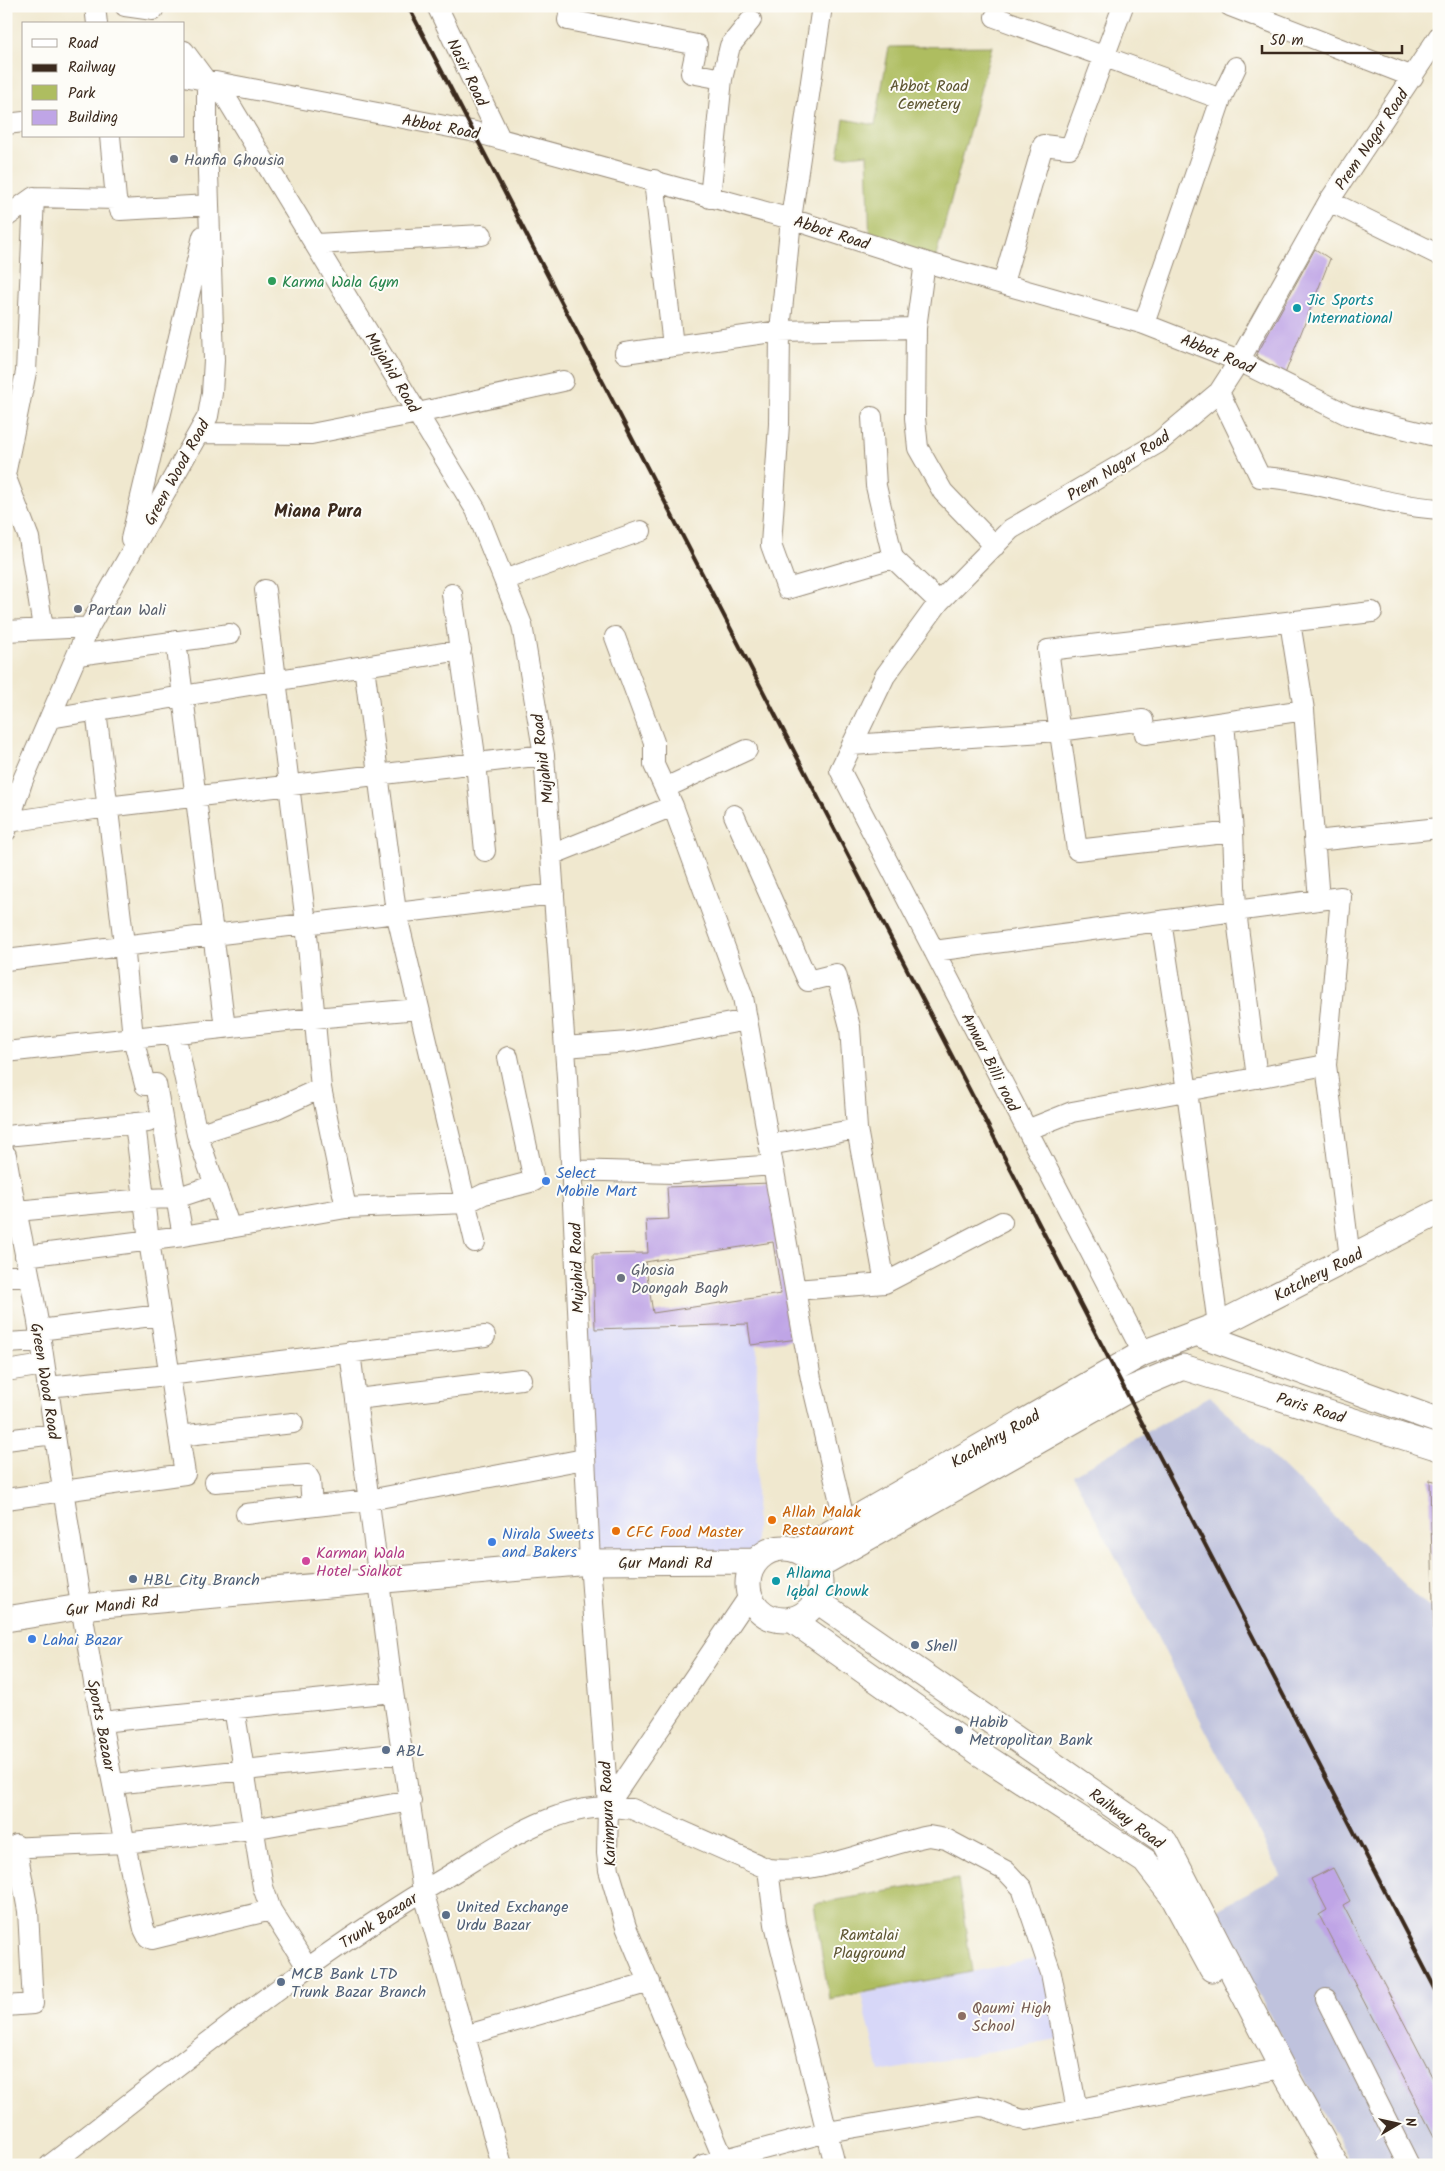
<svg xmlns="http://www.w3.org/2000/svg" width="1445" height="2171" font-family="Kalam,sans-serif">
<rect width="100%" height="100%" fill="#fdfcf7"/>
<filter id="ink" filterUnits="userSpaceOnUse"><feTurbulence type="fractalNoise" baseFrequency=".02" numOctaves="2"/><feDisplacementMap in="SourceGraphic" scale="10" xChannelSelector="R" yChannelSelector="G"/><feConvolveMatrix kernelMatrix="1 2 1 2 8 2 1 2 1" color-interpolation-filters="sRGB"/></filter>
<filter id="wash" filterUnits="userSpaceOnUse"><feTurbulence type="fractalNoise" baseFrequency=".0096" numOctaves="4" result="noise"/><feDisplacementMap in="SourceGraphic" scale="20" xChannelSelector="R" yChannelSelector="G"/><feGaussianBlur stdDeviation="1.12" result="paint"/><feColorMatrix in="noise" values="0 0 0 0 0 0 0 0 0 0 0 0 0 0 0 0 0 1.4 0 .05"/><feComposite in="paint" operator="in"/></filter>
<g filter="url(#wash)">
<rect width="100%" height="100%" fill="#f0e8cf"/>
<path fill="#d7d7f8" d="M 748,1324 L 751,1345 L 757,1344 L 756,1556 L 595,1557 L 582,1329 Z
M 1046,1957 L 1063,2038 L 880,2072 L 861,1994 Z"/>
<path fill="#bfc2dd" d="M 1210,1396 L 1427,1606 L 1439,1608 L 1439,2165 L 1351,2165 L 1213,1911 L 1281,1875 L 1073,1475 Z"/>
<path fill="#aebd60" stroke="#74743f" d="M 992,46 L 934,264 L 870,245 L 867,154 L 838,157 L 844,119 L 875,125 L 889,47 Z
M 958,1879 L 972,1972 L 829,1999 L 814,1904 Z"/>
<g id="blocks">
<path fill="#bfa5e6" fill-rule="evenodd" d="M 1315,249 L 1330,259 L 1285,374 L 1256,356 Z
M 770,1183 L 798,1339 L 751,1345 L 748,1324 L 595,1329 L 593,1254 L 648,1253 L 646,1220 L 669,1219 L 667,1187 ZM 773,1242 L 781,1294 L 653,1313 L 645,1262 Z
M 1430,1480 L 1439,1482 L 1439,1643 L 1434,1642 Z
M 1333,1868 L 1350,1901 L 1343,1905 L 1439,2090 L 1439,2146 L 1319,1915 L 1327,1910 L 1311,1879 Z"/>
</g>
</g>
<g filter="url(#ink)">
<use href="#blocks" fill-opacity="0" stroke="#968976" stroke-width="1"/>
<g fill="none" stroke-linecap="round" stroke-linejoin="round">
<g stroke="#968976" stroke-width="22">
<path id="minor" d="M 95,6 L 97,24
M 125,6 L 153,10 L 154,6
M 437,6 L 500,138
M 571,6 L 568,20 L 697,45 L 691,73 L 722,79
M 822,6 L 791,219 L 780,331 L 779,424 L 771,545 L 787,589 L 893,558
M 1230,6 L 1413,77
M 995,17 L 1221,99
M 184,51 L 207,82 L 225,96 L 476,510 L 522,625 L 544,755 L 551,855 L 567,1077 L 590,1562 L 608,1805 L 607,1853 L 609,1870 L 626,1927 L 726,2165
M 184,76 L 471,131 L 791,219 L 925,262 L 1144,324 L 1239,361 L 1348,415 L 1439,437
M 6,124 L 24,122
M 110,136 L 116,199
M 654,180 L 673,346
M 710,198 L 722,79 L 730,46 L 751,20
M 1329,201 L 1439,255
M 6,217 L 34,197 L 116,199 L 120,210 L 209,205
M 316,244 L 482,235
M 925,262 L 916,328 L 915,418 L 918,448 L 943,492 L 995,546
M 1003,283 L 1043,145 L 1069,148 L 1073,141 L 1123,6
M 1144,324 L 1221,99 L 1236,67
M 625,353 L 780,331 L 916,328
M 1219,392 L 1260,477 C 1322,480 1377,505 1439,509
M 872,417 L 876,486 L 893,558 L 939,602
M 199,433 L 311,434 L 418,413 L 563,381
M 6,470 L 26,372 L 34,197
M 6,478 L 29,538 L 43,628
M 131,539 L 203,236
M 504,580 L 641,531
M 265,590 L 306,923 L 321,1088 L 346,1208
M 452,594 L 476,763 L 485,851
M 1290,622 L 1304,710 L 1319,900
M 6,631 L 89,627
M 615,637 L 654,742 L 654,765 L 673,806
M 176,641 L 225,1028
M 78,655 L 230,634
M 364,666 L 396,912 L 475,1242
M 96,710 L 124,944 L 133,1038 L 145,1085 L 156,1084 L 183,1236
M 50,718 L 461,650
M 1224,722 L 1233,832 L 1236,911 L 1257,1078
M 852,745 L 1059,731 L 1143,720 L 1145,734 L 1304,710
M 665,788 L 747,750
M 734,815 L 808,981 L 836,974 L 850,1027 L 857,1129 L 885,1283
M 9,822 L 107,807 L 544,755
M 6,831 L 22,782 L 89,627 L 208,416 L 212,393 L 214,360 L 207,142 L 207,82
M 1233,832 L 1077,850 L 1048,650 L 1372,612
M 1315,841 L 1439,828
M 551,855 L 673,806 L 743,997 L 811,1379 L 845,1523
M 1161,921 L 1187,1091 L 1218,1325
M 934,951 L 1341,897 L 1326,1065 L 1350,1258
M 6,960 L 554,894
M 175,1034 L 197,1134 L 230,1228
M 565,1047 L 629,1042 L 747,1020
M 6,1052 L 314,1018 L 419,1009
M 1027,1130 L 1072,1112 L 1326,1065
M 197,1134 L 273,1110 L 321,1088
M 6,1136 L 148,1122
M 769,1145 L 857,1129
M 6,1155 C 16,1217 32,1279 41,1341 C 70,1538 98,1735 144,1929 L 148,1937 L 152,1939 L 271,1910
M 571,1170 L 674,1173 L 773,1165
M 6,1212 L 144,1199 L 176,1198 L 215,1185
M 25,1256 L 183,1236 L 346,1208 L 466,1203 L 484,1194 L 534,1181 L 508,1057
M 6,1276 L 29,1276
M 795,1290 L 885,1283 L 1002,1222
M 39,1330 L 160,1315
M 6,1343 L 41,1341
M 350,1352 L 393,1692 L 423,1891 L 502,2165
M 1143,1353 L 840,770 L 885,676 L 939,602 L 1011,529 L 1158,443 L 1219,392 L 1239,361 L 1329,201 L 1439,36
M 6,1371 L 44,1365
M 47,1387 L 168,1375 L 485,1336
M 357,1399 L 521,1379
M 179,1436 L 293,1423
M 6,1440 L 54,1434
M 215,1482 L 307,1475 L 310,1480 L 312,1506
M 6,1499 L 185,1474 L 149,1241 L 135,1123
M 246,1514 L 369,1500 L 584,1459
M 234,1708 L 263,1887 L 271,1910 L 307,1967
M 101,1722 L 393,1692
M 114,1784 L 403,1753
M 608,1805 L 750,1595
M 6,1848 L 124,1843 L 252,1829 L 411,1801
M 768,1869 L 775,1924 L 835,2165
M 1326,1999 L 1409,2165
M 6,2006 L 33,2004 L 28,1911 L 16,1845
M 464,2036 L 650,1982
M 50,2165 C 180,2065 307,1959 448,1876 C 483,1855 519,1829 558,1816 C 583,1807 606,1805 632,1809 L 768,1869 C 823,1875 875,1846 929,1836 L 946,1839 L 1006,1871 L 1022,1888 L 1051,1973 L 1077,2110
M 703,2165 L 827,2132 L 980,2106 C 997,2107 1009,2119 1026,2120 L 1282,2068"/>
</g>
<g stroke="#968976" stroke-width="27">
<path id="major" d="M 1196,1333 L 1439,1421
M748 1584a36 36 0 1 1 72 0a36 36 0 1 1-72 0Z
M 799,1551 L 1143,1353 L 1218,1325 L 1439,1212
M 816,1567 L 1126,1391 L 1183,1367 L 1439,1448
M 816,1600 L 1165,1842 L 1282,2068 L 1336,2165
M 6,1619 L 80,1607 L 590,1562 L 756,1561
M 791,1619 L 981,1754 L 1145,1861 L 1173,1897 L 1212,1969"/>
</g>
<use href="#minor" stroke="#fff" stroke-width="20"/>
<use href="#major" stroke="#fff" stroke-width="25"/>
<path stroke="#3b2a1e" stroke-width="4" d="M 408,6 L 1439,1996"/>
</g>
</g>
<g fill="#6b7280" stroke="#fdfcf7" stroke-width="2">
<circle cx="174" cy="159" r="5"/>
<circle cx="78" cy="609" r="5"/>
<circle cx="621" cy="1278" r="5"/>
</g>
<circle fill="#2e9e5b" stroke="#fdfcf7" stroke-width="2" cx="272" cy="281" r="5"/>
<g fill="#0f9aa8" stroke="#fdfcf7" stroke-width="2">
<circle cx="1297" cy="308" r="5"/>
<circle cx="776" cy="1581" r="5"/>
</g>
<g fill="#3f7fe0" stroke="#fdfcf7" stroke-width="2">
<circle cx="546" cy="1181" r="5"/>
<circle cx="492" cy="1542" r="5"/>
<circle cx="32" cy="1639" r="5"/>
</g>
<g fill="#e8710a" stroke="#fdfcf7" stroke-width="2">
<circle cx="772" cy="1520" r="5"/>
<circle cx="616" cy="1531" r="5"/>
</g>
<circle fill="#d1479c" stroke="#fdfcf7" stroke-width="2" cx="306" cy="1561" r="5"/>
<g fill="#5c6f8a" stroke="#fdfcf7" stroke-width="2">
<circle cx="133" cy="1579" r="5"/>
<circle cx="915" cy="1645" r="5"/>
<circle cx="959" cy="1730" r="5"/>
<circle cx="386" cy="1750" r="5"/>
<circle cx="446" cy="1915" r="5"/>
<circle cx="281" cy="1982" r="5"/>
</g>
<circle fill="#8d6e63" stroke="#fdfcf7" stroke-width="2" cx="962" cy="2016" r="5"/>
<g text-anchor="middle" stroke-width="4" stroke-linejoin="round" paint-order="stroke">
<g font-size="16" fill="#3b2a1e" stroke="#fdfcf7">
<text transform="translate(468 72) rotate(64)" y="6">Nasir Road</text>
<text transform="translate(441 126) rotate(11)" y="6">Abbot Road</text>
<text transform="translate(1371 139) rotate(-56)" y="6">Prem Nagar Road</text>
<text transform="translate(832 232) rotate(18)" y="6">Abbot Road</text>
<text transform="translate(1218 353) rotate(23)" y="6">Abbot Road</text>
<text transform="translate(393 372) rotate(59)" y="6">Mujahid Road</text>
<text transform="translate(1118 465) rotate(-32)" y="6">Prem Nagar Road</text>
<text transform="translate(176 472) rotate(-61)" y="6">Green Wood Road</text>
<text transform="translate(542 759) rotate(-97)" y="6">Mujahid Road</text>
<text transform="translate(991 1062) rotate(63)" y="6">Anwar Billi road</text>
<text transform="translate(576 1268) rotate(-92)" y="6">Mujahid Road</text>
<text transform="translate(1318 1274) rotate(-27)" y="6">Katchery Road</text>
<text transform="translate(46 1381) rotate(81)" y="6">Green Wood Road</text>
<text transform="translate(1311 1407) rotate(17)" y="6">Paris Road</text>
<text transform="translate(995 1438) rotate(-30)" y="6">Kachehry Road</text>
<text x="665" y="1568">Gur Mandi Rd</text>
<text transform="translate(112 1605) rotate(-6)" y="6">Gur Mandi Rd</text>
<text transform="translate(102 1725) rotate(79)" y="6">Sports Bazaar</text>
<text transform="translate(607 1814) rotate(-93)" y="6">Karimpura Road</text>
<text transform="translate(1127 1818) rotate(37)" y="6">Railway Road</text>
<text transform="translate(378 1920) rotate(-33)" y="6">Trunk Bazaar</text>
</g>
<g font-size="16" fill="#5e5632" stroke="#fdfcf7">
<text x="929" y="91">Abbot Road<tspan x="929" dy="18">Cemetery</tspan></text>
<text x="869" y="1940">Ramtalai<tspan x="869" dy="18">Playground</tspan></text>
</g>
<g font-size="16" fill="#5b616d" stroke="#fdfcf7" text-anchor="start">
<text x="184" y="165">Hanfia Ghousia</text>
<text x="88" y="615">Partan Wali</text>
<text x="631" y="1275">Ghosia<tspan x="631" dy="18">Doongah Bagh</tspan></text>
</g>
<g font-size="16" fill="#27864d" stroke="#fdfcf7" text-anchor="start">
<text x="282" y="287">Karma Wala Gym</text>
</g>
<g font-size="16" fill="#0d838f" stroke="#fdfcf7" text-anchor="start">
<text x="1307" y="305">Jic Sports<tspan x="1307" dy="18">International</tspan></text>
<text x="786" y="1578">Allama<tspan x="786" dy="18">Iqbal Chowk</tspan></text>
</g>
<g font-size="16" fill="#366cbe" stroke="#fdfcf7" text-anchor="start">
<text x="556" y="1178">Select<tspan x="556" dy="18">Mobile Mart</tspan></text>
<text x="502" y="1539">Nirala Sweets<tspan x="502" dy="18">and Bakers</tspan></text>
<text x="42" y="1645">Lahai Bazar</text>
</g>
<g font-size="16" fill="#c56008" stroke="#fdfcf7" text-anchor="start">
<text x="782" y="1517">Allah Malak<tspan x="782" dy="18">Restaurant</tspan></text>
<text x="626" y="1537">CFC Food Master</text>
</g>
<g font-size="16" fill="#b23c85" stroke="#fdfcf7" text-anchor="start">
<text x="316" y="1558">Karman Wala<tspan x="316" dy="18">Hotel Sialkot</tspan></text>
</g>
<g font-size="16" fill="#4e5e75" stroke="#fdfcf7" text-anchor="start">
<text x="143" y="1585">HBL City Branch</text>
<text x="925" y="1651">Shell</text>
<text x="969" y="1727">Habib<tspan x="969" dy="18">Metropolitan Bank</tspan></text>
<text x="396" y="1756">ABL</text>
<text x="456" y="1912">United Exchange<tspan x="456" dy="18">Urdu Bazar</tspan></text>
<text x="291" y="1979">MCB Bank LTD<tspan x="291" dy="18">Trunk Bazar Branch</tspan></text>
</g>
<g font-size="16" fill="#785e54" stroke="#fdfcf7" text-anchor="start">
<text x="972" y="2013">Qaumi High<tspan x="972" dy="18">School</tspan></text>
</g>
<g font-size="18" font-weight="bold" fill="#3b2a1e" stroke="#fdfcf7">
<text x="318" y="517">Miana Pura</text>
</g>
</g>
<rect width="1445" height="2171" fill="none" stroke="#fdfcf7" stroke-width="25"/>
<rect x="22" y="22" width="162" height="115" fill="#fdfcf7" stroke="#afa8a0"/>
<rect x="32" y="39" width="25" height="8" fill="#ffffff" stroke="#afa8a0"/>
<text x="68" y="48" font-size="15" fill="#3b2a1e">Road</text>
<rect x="32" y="64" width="25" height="8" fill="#3b2a1e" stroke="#afa8a0"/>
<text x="68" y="72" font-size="15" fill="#3b2a1e">Railway</text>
<rect x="32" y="85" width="25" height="15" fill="#aebd60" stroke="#afa8a0"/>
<text x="68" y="98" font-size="15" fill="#3b2a1e">Park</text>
<rect x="32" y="110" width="25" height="15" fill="#bfa5e6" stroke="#afa8a0"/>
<text x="68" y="122" font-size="15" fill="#3b2a1e">Building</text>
<g transform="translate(1398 2124) rotate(81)" stroke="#fdfcf7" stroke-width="4" paint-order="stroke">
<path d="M0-4L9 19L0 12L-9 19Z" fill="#3b2a1e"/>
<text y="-8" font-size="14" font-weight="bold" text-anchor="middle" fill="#3b2a1e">N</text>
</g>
<path d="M1262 45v8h140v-8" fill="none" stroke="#3b2a1e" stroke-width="2.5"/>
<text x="1270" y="45" font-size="15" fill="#3b2a1e" stroke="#fdfcf7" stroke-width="4" paint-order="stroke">50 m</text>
</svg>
